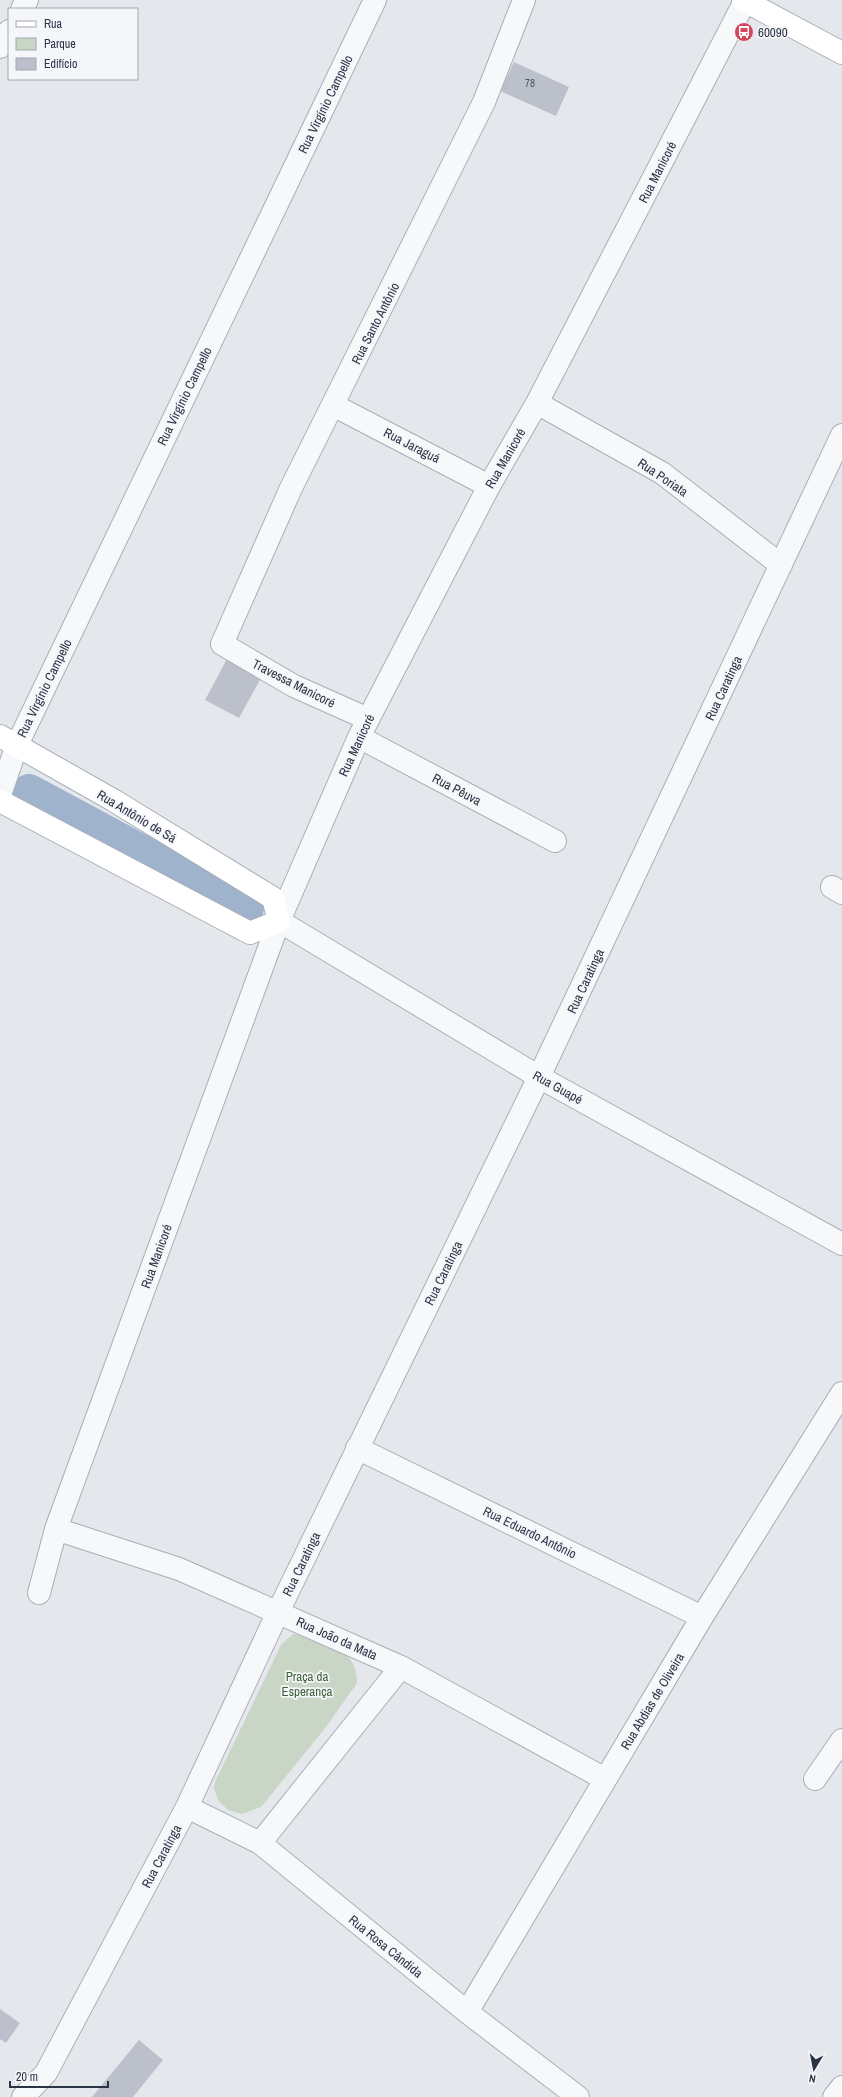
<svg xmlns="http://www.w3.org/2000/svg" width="842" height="2097" font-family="'Archivo Narrow',sans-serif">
<rect width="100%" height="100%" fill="#e4e7ec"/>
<path fill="#c9d6c5" d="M 293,1634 C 304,1633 343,1650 350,1659 C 355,1666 357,1674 357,1683 L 326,1727 L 261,1807 L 242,1814 L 228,1810 L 218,1800 L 214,1788 L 215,1782 L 281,1645 Z"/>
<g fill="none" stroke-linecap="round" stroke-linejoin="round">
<path stroke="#9fb4cc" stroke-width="34" d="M 29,791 L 247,908"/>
</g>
<path fill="#bbc0ca" d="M 514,62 L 569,87 L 556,116 L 500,91 Z
M 227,659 L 261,678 L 239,718 L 205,700 Z
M 0,2009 L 20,2023 L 6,2043 L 0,2039 Z
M 139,2040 L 163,2060 L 133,2097 L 92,2097 Z"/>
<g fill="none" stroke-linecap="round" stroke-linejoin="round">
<g stroke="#a9aeb7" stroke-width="24">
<path id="street" d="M 22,9 L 27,0
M 0,47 L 9,31
M 537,403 L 662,473 L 781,565
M 333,405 L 489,486
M 368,719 L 294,686 L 222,644 L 291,488 L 484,102 L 524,0
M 359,737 L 555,841
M 0,795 L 17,745 L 375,0
M 832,887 L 842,893
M 279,921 L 539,1077 L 842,1244
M 357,1448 L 702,1617
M 56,1529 L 179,1569 L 401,1667 L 605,1779
M 39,1593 L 56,1529 L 279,921 L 359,737 L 489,486 L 537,403 L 745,1
M 815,1779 L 842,1740
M 187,1807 L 260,1843 L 467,2012 L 578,2097
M 260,1843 L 401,1667
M 467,2012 L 702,1617 L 842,1393
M 23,2097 L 46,2073 L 187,1807 L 278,1612 L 539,1077 L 842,435
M 834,2097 L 842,2087"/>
</g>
<g stroke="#a9aeb7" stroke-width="24">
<path id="secondary" d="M 743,0 L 842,53
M 0,736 L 113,800 L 273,898 L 279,921 L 250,933 L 0,801"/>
</g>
<use href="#street" stroke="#f7f8fa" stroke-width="22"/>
<use href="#secondary" stroke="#fff" stroke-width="22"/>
</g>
<defs>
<g id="bus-disc" transform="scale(1)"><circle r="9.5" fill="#d1495b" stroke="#f4f6f9"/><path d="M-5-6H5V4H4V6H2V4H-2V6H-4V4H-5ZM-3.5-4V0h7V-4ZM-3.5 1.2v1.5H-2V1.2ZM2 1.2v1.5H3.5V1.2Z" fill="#fff"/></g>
</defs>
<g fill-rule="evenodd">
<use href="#bus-disc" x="744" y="32"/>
</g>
<g text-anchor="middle" stroke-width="3.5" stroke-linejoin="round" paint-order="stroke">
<g font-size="11" fill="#4f5766">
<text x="530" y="87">78</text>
</g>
<g font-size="13" fill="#2b3445" stroke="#f4f6f9" text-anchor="start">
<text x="758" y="37">60090</text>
</g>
<g font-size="13" fill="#2b3445" stroke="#f4f6f9">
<text transform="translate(325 104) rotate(-64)" y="5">Rua Virgínio Campello</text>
<text transform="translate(657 172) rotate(-63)" y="5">Rua Manicoré</text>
<text transform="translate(375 323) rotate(-63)" y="5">Rua Santo Antônio</text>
<text transform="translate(184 396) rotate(-64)" y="5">Rua Virgínio Campello</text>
<text transform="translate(412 445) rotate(27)" y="5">Rua Jaraguá</text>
<text transform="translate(505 458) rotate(-60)" y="5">Rua Manicoré</text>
<text transform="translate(663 477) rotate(34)" y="5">Rua Poriata</text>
<text transform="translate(294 683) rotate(27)" y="5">Travessa Manicoré</text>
<text transform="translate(44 688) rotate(-64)" y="5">Rua Virgínio Campello</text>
<text transform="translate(723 688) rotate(-65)" y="5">Rua Caratinga</text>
<text transform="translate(356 745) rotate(-65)" y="5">Rua Manicoré</text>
<text transform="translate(457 789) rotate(28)" y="5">Rua Pêuva</text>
<text transform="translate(137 816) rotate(31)" y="5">Rua Antônio de Sá</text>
<text transform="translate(585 981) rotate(-65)" y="5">Rua Caratinga</text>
<text transform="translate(558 1087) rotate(29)" y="5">Rua Guapé</text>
<text transform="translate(156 1256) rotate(-70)" y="5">Rua Manicoré</text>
<text transform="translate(443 1273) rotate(-64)" y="5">Rua Caratinga</text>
<text transform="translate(530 1532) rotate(26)" y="5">Rua Eduardo Antônio</text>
<text transform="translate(301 1564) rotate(-64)" y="5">Rua Caratinga</text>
<text transform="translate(337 1638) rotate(24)" y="5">Rua João da Mata</text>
<text transform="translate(652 1701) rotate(-59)" y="5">Rua Abdias de Oliveira</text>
<text transform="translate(161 1856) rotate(-62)" y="5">Rua Caratinga</text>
<text transform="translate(386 1946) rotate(39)" y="5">Rua Rosa Cândida</text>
</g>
<g font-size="13" fill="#3f6138" stroke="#f4f6f9">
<text x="307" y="1681">Praça da<tspan x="307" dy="15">Esperança</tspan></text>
</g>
</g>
<rect x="8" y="8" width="130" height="72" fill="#f4f6f9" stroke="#a4a8b1"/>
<rect x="16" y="21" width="20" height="6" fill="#ffffff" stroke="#a4a8b1"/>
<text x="44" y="28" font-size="12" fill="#2b3445">Rua</text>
<rect x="16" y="38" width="20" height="12" fill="#c9d6c5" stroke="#a4a8b1"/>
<text x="44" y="48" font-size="12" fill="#2b3445">Parque</text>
<rect x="16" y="58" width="20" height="12" fill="#bbc0ca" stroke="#a4a8b1"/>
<text x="44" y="68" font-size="12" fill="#2b3445">Edifício</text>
<g transform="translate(814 2069) rotate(190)" stroke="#f4f6f9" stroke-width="3" paint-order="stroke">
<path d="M0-3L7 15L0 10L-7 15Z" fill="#2b3445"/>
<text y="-6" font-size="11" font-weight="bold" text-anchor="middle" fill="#2b3445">N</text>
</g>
<path d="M10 2081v6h98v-6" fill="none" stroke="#2b3445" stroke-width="2"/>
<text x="16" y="2081" font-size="12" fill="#2b3445" stroke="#f4f6f9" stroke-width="3" paint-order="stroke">20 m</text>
</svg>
